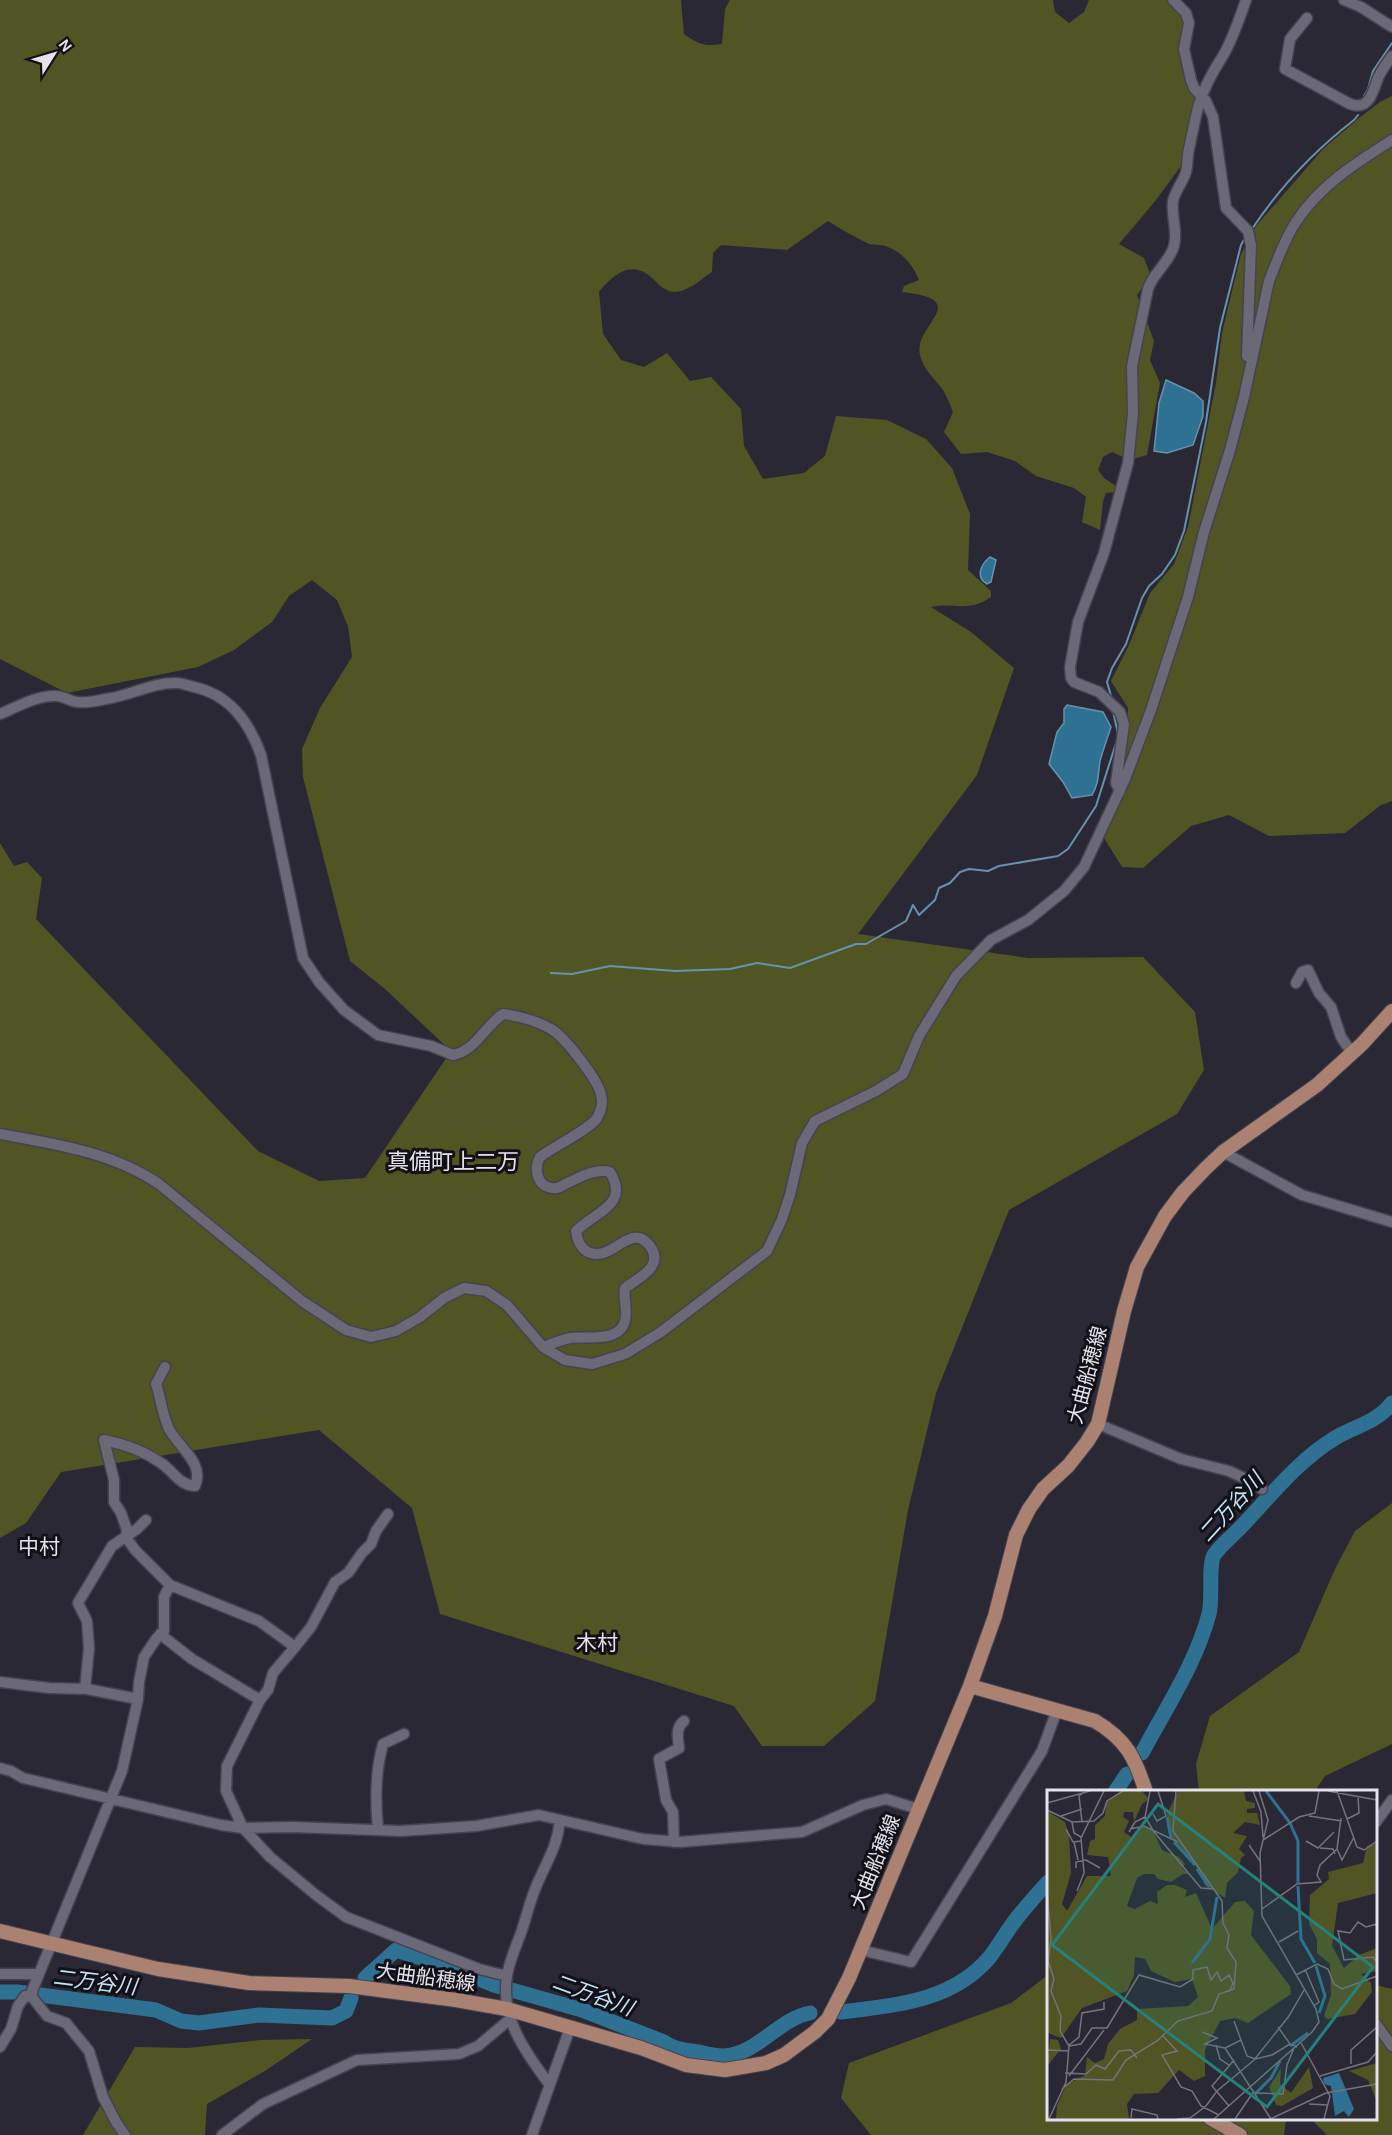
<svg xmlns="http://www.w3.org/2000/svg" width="1392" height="2135" font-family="Karla,'Noto Sans JP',sans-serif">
<rect width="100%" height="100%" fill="#2a2835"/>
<path fill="#515524" d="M 0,0 L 681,0 L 684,34 C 698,44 705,47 722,44 L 725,9 L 730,0 L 1053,0 L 1055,12 L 1069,23 L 1084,12 L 1089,0 L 1167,0 L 1182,7 L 1186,85 L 1201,100 L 1197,144 L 1156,200 L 1119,244 L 1144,258 L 1151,276 L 1137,295 L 1154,341 L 1150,360 L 1160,383 L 1147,455 L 1130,460 L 1112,452 L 1103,457 L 1098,470 L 1104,478 L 1116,486 L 1116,492 L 1106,493 L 1103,501 L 1100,530 L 1082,522 L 1086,497 L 1074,488 L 1036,476 L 1015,461 L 987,452 L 961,454 L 944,432 L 953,412 C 950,404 947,397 943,390 C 935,379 923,369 920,355 C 913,324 975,300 902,292 L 904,286 L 919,280 C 914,266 902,252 888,247 C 882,244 876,246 869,244 C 855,237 842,230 828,221 L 787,250 L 721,245 L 713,253 L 712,272 C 701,279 688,292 674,292 C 662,291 656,280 647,274 C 628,261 611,277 599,292 L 603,334 L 621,360 L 644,367 L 667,353 L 690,381 L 711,377 L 741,409 L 744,446 L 763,479 L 804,473 L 825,456 L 836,416 L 887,420 L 926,439 L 952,468 L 970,514 L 968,570 L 991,591 L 991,597 C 968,613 955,602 931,607 L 971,632 L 1014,668 L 977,775 L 858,934 L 1028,958 L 1143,957 L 1195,1012 L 1204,1070 L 1177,1114 L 1009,1210 L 936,1393 L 908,1510 L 875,1701 L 824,1746 L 762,1746 L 734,1706 L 440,1614 L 412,1508 L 319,1430 L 61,1472 L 26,1523 L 0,1538 L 0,843 L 14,866 L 27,862 L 42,878 L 36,919 L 258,1151 L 319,1181 L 365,1178 L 451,1051 L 385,989 L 350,961 L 303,777 L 302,749 L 320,708 L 352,657 L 348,626 L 337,600 L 312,580 L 289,596 L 272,622 L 234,650 L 198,667 L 67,693 L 0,659 Z
M 1392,96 L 1392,801 L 1381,805 L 1345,833 L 1269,836 L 1229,815 L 1191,826 L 1143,868 L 1122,867 L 1104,838 L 1125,773 L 1128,708 L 1111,681 L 1129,645 L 1150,593 L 1174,564 L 1188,527 L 1216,383 L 1222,333 L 1241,254 L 1256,226 L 1323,149 L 1359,118 L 1380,102 Z
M 1392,1503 L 1392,1744 L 1325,1776 L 1315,1791 L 1199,1791 L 1196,1764 L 1210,1716 L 1299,1652 L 1335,1569 L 1355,1531 Z
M 1048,1975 L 1048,2118 L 1286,2119 L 1284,2135 L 871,2135 L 841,2098 L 849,2063 L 1011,2003 Z
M 1376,1985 L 1392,1989 L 1392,2135 L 1327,2135 L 1311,2119 L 1376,2118 Z
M 312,2039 L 265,2071 L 207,2104 L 205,2135 L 83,2135 L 135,2047 L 188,2048 L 260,2040 Z"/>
<path fill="#2f7193" stroke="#6593ae" stroke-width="1.5" d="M 1166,380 L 1194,393 L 1203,401 L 1203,416 L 1193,445 L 1167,453 L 1154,451 L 1159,403 Z
M 990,557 L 996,560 L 991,582 L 987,584 C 975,577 981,564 990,557 Z
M 1067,705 L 1103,712 L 1111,727 C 1107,739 1103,750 1100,761 C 1098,774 1099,784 1092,795 L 1072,798 L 1063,782 L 1049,764 L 1057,732 L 1064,723 L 1064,709 Z"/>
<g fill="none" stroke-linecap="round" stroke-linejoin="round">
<path stroke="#6593ae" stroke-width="2" d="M 1364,96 L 1368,89 L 1373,71 L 1392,43
M 1252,229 C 1280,187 1314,151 1354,120 L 1358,115
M 1112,699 L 1107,682 L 1112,668 L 1126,644 L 1142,598 L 1149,586 L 1162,574 L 1175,555 L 1184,531 L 1206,422 L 1220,328 L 1241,245 L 1245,238
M 1113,711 L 1118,734
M 551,973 L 572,974 L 610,966 L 675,971 L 730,969 L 757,963 L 790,968 L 856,944 L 866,944 L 906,921 L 913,905 L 919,915 L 935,900 L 939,888 L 950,883 L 960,872 L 969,869 L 988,871 L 999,866 L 1058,856 L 1068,849 L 1096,806 L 1117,740"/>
<path stroke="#2f7193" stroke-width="15" d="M 1142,1753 C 1166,1708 1196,1663 1209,1614 C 1213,1600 1208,1565 1214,1555 C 1221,1545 1230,1538 1239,1529 C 1270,1497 1296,1462 1335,1438 C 1355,1426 1376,1423 1392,1403
M 1115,1792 L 1127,1774
M 365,1978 L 396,1950 L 447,1966 L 494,1985 L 582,2010 L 664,2042 C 675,2050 686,2050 699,2052 C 707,2054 715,2056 723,2056 C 757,2055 778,2019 810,2013
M 0,1992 L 17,1992 L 156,2010 L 181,2021 L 199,2023 L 259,2015 L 332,2018 L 346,2011 L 351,1998
M 841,2012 C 895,2005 951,2002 989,1958 C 1000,1944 1009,1927 1021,1913 C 1030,1902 1039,1892 1048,1882"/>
<g stroke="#45434e" stroke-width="13">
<path id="minor" d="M 1173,0 L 1186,13 L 1189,23 L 1184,49 L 1191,80 L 1194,88 L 1206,101 L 1213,117 L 1226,208 L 1248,231 L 1251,245 L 1247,356
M 1344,0 L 1361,7 L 1392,27
M 1307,18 L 1290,39 L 1285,69 L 1350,104 C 1369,111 1373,92 1378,78 C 1382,69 1387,63 1392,56
M 0,714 C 17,707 37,695 56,696 C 64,696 71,702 78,702 C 87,703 97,701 106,699 C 129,696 153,682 177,683 C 183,683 189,686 194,687 C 230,695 249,722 261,755 L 303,958 L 319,982 L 344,1010 L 378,1035 L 431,1046 L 453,1055 C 475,1051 484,1027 503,1014 C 519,1016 537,1021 551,1029 C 564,1036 599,1081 601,1095 C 603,1102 601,1111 597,1118 C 590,1129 553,1147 540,1157 C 533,1170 538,1190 556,1188 C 559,1188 562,1186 565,1184 C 579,1178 594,1168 610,1172 C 630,1205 596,1211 576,1231 C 577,1239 579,1246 586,1251 C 607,1263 622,1235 639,1238 C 644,1239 647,1242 650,1246 C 665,1267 638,1278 625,1288 C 623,1299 628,1310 625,1321 C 619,1343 587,1336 570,1338 C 560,1340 552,1344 543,1347
M 1120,791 L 1116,783 L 1124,724 L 1120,712 L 1099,692 L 1074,682 L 1071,678 L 1070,667 L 1078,622 L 1104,553 L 1128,463 L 1133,413 L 1132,366 L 1148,289 C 1153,273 1169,263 1174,246 C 1178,230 1171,217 1173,201 C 1175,191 1183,182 1186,172 C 1188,164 1187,157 1189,149 C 1192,134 1195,119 1199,104 C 1204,88 1212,73 1221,59 C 1232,42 1239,19 1246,0
M 1296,983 L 1302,972 L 1308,970 L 1319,993 L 1331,1007 L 1341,1037 L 1352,1053
M 0,1134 C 55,1144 112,1152 159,1184 L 302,1301 L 346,1330 L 371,1337 L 396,1331 L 420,1317 L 444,1298 L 464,1288 L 486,1291 L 507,1305 L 543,1347 L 565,1360 L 592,1364 L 625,1354 L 661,1332 L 767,1251 L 782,1219 L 790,1195 L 802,1143 L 815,1121 L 876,1091 L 903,1074 L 919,1036 L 956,976 L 991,940 L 1028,920 L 1064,891 L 1084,867 L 1125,779 L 1151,710 L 1188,597 L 1204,532 L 1230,450 L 1244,397 L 1269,281 C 1277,261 1284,240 1296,222 C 1319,186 1357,162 1392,140
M 1223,1152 L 1302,1195 L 1392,1222
M 165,1367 L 156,1384 C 161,1399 162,1414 169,1429 C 179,1448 205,1463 195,1486 C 179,1485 173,1471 161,1463 C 144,1451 124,1444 104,1440 L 114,1480 L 114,1502 L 121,1513 L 127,1530 L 126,1537 L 135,1550 L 170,1585
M 1098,1424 L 1181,1459 L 1229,1471 L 1246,1479 L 1262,1489
M 160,1634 L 192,1659 L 260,1700
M 295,1647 L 311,1627 L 335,1582 L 348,1573 L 362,1553 L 371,1544 L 376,1531 L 388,1514
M 0,1682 L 49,1688 L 87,1689 L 138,1699
M 85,1689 L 89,1648 L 87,1621 L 78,1603 L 112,1546 L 137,1529 L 146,1520
M 0,1768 L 11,1771 L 23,1778 L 221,1825 L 243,1828 L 292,1827 L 401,1831 L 476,1826 L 539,1815 L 643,1839 L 680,1842 L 802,1832 L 863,1805 L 886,1799 L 918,1809
M 1376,1822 L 1392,1800
M 378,1829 C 375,1799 375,1772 383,1744 L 404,1734
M 674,1842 L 673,1812 L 666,1800 L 659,1759 L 679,1748 C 678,1738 675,1728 684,1721
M 869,1952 L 911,1962 L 1042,1751 L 1057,1710
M 0,1974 L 39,1974
M 1376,2024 L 1392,2046
M 0,2047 L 11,2029 L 18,2006 L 25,1996 L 32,1997
M 549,2084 C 526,2053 500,2018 507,1976 C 509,1962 516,1946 521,1933 C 527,1915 531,1896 539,1880 C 549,1857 557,1847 560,1820
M 125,2135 L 116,2122 L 103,2097 L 89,2051 L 66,2023 L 47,2016 L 32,1997 L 32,1991 L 122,1771 L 138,1699 L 139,1682 L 144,1657 L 156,1639 L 164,1631 L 164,1597 L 170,1585 L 259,1621 L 295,1647 L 273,1673 L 268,1690 L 260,1700 L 227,1766 L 226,1791 L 243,1828 L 270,1857 L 316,1895 L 346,1917 L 479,1969 L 507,1976
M 222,2135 L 263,2104 L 357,2060 L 459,2054 L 478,2046 L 510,2019
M 532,2135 L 570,2028"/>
</g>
<g stroke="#45434e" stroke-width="16">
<path id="major" d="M 970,1686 L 1095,1721 C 1127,1740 1135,1758 1146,1792
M 0,1931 L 158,1969 L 249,1983 L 349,1986 L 456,2000 L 507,2009 L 641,2048 L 686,2065 L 725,2070 L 766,2063 L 784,2055 L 815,2032 L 828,2019 L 849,1978 L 970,1686 L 995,1616 L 1016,1535 L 1029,1509 L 1043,1489 L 1068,1466 L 1087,1442 L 1098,1424 L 1124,1311 L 1137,1267 L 1165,1216 L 1183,1192 L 1206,1168 L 1223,1152 L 1317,1085 L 1362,1044 L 1392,1011
M 1210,2118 L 1240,2135"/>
</g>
<use href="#minor" stroke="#6b6878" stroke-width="10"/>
<use href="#major" stroke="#ab8272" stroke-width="14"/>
</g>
<g text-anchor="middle" stroke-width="6" stroke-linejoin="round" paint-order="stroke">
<g font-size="20" fill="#e4e3ec" stroke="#131117">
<text transform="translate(1087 1375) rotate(-75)" y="7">大曲船穂線</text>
<text transform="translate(875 1862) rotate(-68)" y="7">大曲船穂線</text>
<text transform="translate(426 1977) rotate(8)" y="7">大曲船穂線</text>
</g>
<g font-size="21" font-style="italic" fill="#c0e3f8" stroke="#131117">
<text transform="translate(1231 1507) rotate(-48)" y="7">二万谷川</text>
<text transform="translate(95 1982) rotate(7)" y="7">二万谷川</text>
<text transform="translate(593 1995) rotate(20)" y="7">二万谷川</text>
</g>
<g font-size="21" fill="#e4e3ec" stroke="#131117">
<text x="39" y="1554">中村</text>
<text x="597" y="1650">木村</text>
</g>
<g font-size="22" fill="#e4e3ec" stroke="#131117">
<text x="453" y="1169">真備町上二万</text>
</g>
</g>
<g transform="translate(1047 1790)">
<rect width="330" height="330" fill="#2a2835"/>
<path d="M 77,1 L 95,1 L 102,9 L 95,14 L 87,32 L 86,22 L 77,22 L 76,27 L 82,31 L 77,42 L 87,49 L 96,36 L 106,41 L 115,60 L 132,67 L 138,74 L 135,78 L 142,84 L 136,84 L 124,92 L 111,89 L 107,84 L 97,84 L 90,88 L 80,116 L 88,119 L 103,111 L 111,114 L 110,102 L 120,95 L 128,95 L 140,100 L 138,107 L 149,103 L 165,139 L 188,112 L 198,111 L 207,121 L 204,145 L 243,196 L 244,204 L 201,233 L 188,228 L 173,231 L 158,260 L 158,286 L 147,291 L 132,280 L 111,303 L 87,304 L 80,314 L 82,329 L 9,329 L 10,316 L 19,295 L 38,285 L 40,267 L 48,273 L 57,269 L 61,254 L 73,239 L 90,230 L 90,219 L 141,216 L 151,207 L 145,189 L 128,192 L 104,181 L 98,169 L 88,167 L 87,185 L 80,201 L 35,218 L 14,248 L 1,243 L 0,21 L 18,32 L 22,45 L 24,83 L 15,114 L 20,121 L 40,86 L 64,86 L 61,67 L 40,65 L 43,51 L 48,49 L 48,35 L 58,26 L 59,13 ZM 131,1 L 197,1 L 199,11 L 208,13 L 208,18 L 200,19 L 200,23 L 210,23 L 213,35 L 198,32 L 186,43 L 200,46 L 192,59 L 198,65 L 194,68 L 191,82 L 180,93 L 178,108 L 158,95 L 148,75 L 123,45 L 120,24 ZM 330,53 L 330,103 L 291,113 L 285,156 L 297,178 L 312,165 L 330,158 L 330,181 L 314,184 L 324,193 L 325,202 L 308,224 L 280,229 L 277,226 L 284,205 L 283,174 L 270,163 L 270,149 L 262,134 L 263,105 L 282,89 L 281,82 L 316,73 L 320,56 ZM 3,249 L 11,250 L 14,259 L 0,276 ZM 330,273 L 330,312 L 321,290 L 302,281 ZM 262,277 L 266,298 L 235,316 L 229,315 L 222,297 L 234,278 L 233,294 L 244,303 Z" fill="#515524"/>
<path d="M 292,283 L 307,319 L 302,327 L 297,321 L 288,326 L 284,296 L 277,294 L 276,288 Z" fill="#2f7193"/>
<path fill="none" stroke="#2f7193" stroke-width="3" d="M 219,1 L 243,33 L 251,51 L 251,93M 120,27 L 124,48M 127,52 L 148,75M 150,79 L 162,97M 251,96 L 254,149 L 268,173M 145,173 L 163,149 L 170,107M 269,176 L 278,206 L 272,223M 243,256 L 261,243M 208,304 L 224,288 L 233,271"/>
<path fill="none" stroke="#74737e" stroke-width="1.5" d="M 103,1 L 98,27 L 107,42 L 154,98 L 167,99M 206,1 L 214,22 L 216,47M 281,1 L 330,10M 290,1 L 310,57 L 317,60 L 330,51M 0,13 L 43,1M 0,20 L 25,32 L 47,31 L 56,23 L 60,11 L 76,1M 106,24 L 110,31 L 119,26 L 111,1M 14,26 L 35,19M 262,26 L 295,31M 294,28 L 290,59 L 295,70 L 307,47M 300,29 L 312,23 L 311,6M 25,32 L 27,43 L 34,47M 35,32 L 32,6 L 36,3M 19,39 L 26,52 L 34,51M 83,39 L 97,36 L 131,52M 82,42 L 88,32 L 98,27M 216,50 L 252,27 L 268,23 L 272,1M 259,51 L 271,58 L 287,42M 27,52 L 31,70M 202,55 L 213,71M 273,58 L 286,59 L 288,64M 29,78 L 29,72 L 39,70 L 53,78M 0,101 L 4,149 L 1,171 L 7,189 L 4,201 L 14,226 L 13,241 L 22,256 L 19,292 L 2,329M 30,101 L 37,83 L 34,48 L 57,1M 215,119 L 250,94 L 274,92 L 270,85 L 273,75 L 290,59M 330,134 L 319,137 L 311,132 L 303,143 L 291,141 L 297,170 L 326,167 L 330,172M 232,152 L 251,141M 258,179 L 272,212 L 268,215M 249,185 L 270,174 L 281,179 L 287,194 L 295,199 L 330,186M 187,231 L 194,250M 231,237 L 243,254 L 250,257M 155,242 L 170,248 L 158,254 L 178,258M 116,246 L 130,261 L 115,265 L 134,297 L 145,301 L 154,316 L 172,325M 253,251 L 283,306 L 277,329M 22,255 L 32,247 L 35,223 L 57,219 L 57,212M 169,255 L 173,269 L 182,275M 22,256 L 34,254 L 45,238 L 60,238 L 92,185 L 133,197 L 146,189 L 146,180 L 160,177 L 164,190 L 170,182 L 174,191 L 182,185 L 186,193 L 182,202M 0,260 L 21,261M 304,274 L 304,260 L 330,237M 18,283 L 39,284 L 49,275 L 58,279 L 72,261 L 84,260 L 90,268M 22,286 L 57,240M 273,286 L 321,272 L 330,262M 15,299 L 27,289 L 66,290 L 79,270 L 110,251 L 131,231 L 165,221 L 172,204 L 187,199 L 189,172 L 180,158 L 182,145 L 176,133 L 175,111 L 126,41 L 129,1M 209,303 L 236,304 L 240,275 L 247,258M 262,314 L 281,315M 182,316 L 165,296 L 187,270M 84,328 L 85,319 L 110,325 L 111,329M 130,329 L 143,328 L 159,316 L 170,301 L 207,270 L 242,226 L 257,200M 167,329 L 265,242 L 272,232 L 269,219 L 215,126 L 213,63 L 221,30 L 212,1M 188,329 L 207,301M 223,329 L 279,303 L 330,294M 224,329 L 178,258 L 194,250 L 200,266 L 208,269 L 225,265 L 243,254"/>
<path fill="#24817b" fill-opacity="0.15" stroke="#24817b" stroke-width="3" d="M 111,14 L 326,177 L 220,317 L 5,155 Z"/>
<rect width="330" height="330" fill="none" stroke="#e4e3ec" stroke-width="3"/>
</g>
<g transform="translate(54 54) rotate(53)" stroke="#131117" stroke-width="4.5" paint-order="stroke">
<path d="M0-4.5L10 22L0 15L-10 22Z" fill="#e4e3ec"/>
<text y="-9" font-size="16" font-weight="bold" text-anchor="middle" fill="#e4e3ec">N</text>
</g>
</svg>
